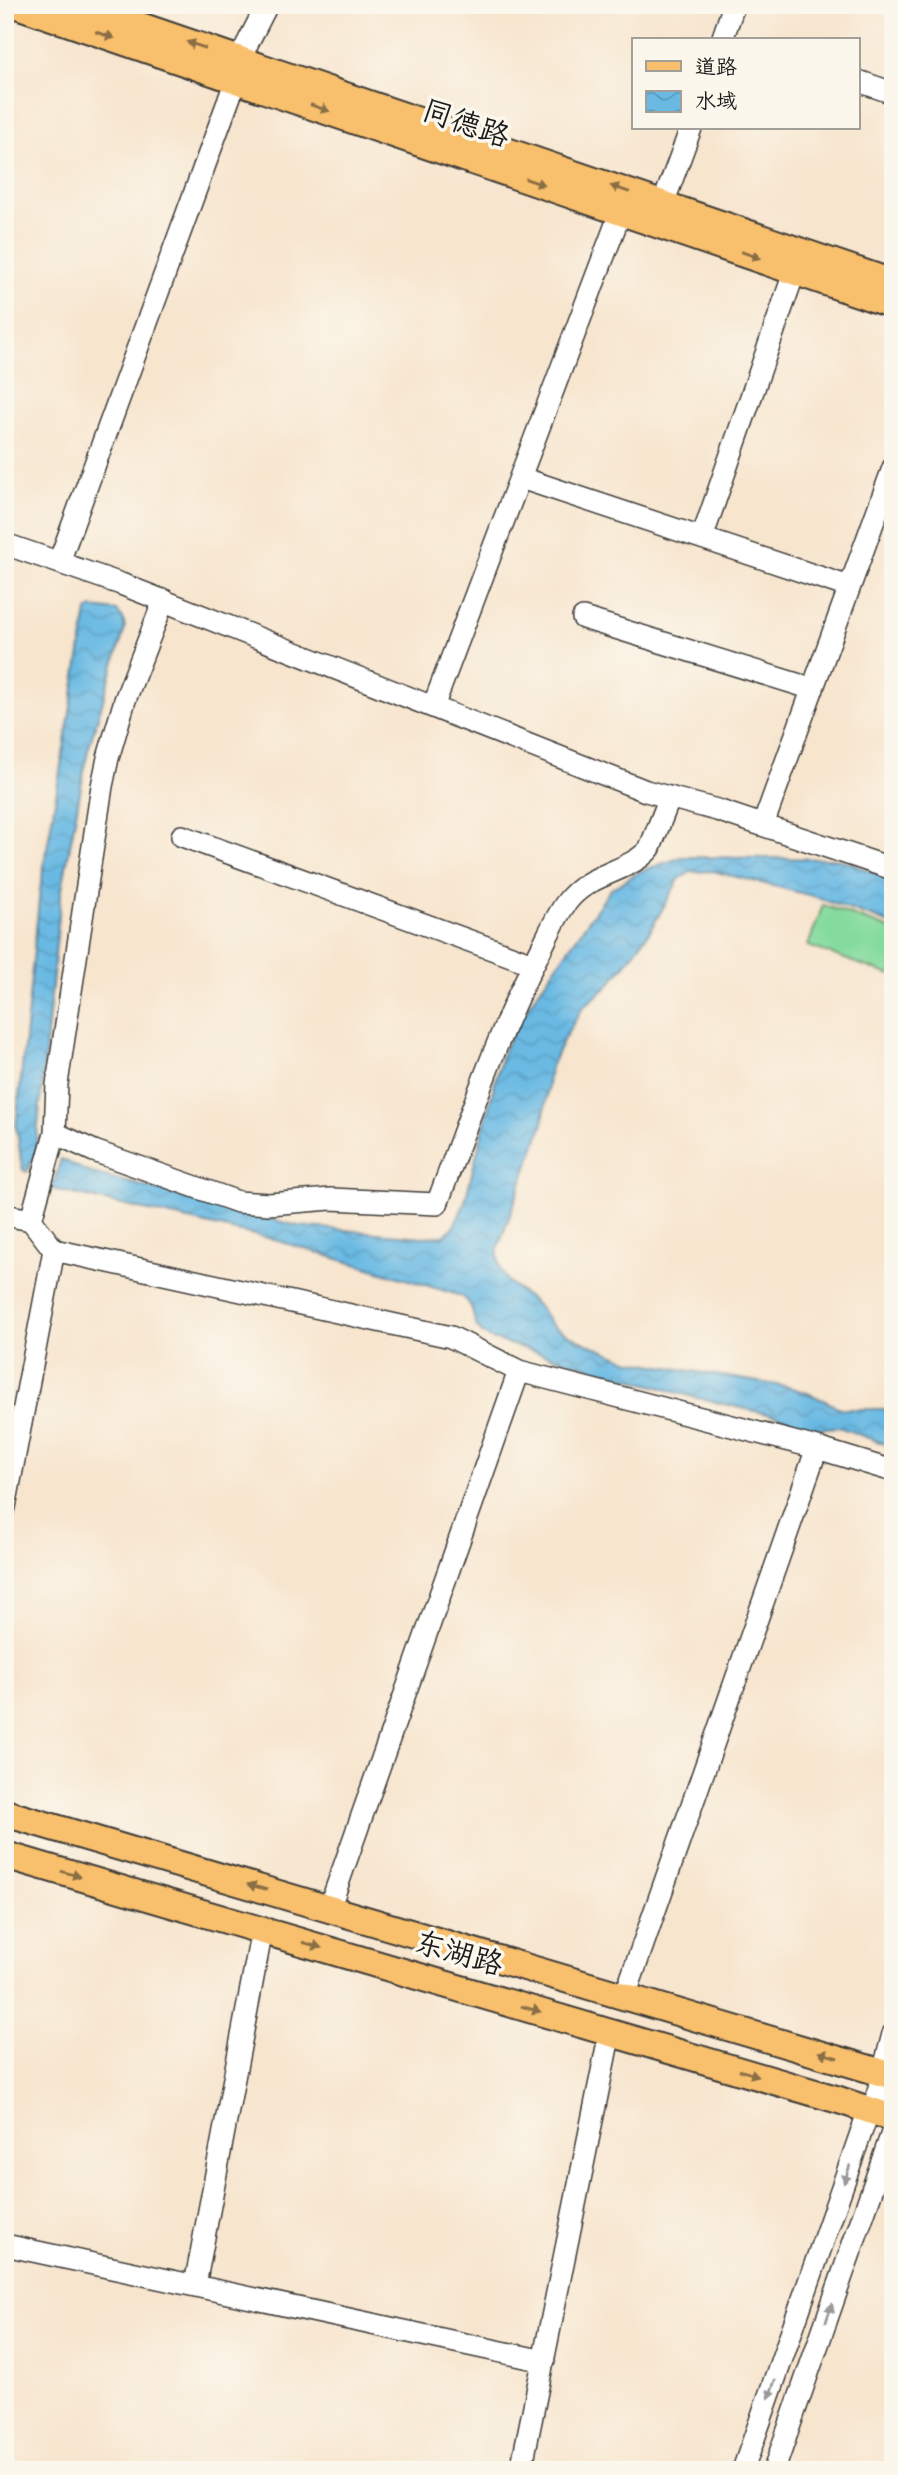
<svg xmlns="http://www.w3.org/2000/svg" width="898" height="2475" font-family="Caveat,'LXGW WenKai TC',sans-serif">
<defs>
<pattern id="water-waves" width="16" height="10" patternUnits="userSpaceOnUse" patternTransform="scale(1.75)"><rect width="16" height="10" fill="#69b9e3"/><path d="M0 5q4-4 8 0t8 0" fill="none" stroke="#5a9ec2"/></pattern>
</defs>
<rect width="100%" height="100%" fill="#fbf7ec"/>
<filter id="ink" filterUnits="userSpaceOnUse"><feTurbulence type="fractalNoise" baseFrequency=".0143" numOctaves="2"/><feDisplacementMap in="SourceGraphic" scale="14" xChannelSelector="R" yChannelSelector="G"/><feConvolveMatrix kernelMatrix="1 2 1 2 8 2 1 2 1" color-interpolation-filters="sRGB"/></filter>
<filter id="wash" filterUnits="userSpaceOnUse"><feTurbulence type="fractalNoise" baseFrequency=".00686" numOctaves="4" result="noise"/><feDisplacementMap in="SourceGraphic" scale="28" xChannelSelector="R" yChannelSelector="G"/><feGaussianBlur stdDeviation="1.57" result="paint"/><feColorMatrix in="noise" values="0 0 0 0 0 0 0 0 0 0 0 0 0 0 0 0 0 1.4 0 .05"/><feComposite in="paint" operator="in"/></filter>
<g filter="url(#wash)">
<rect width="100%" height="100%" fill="#f7e5ce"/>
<path fill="#85db9e" stroke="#507c5d" stroke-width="2" d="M 823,905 L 893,930 L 893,967 L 890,975 L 808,946 Z"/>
<path fill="url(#water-waves)" stroke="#426a80" stroke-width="2" d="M 92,608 L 117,611 L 123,618 L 125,628 L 88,750 L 61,894 L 35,1156 L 27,1172 L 23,1170 C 19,1158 20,1141 16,1127 L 40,890 L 87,611 Z
M 682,857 L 837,859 L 854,864 L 893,881 L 893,925 L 813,896 L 713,871 L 691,872 L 679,879 L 650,931 L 629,960 L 606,988 L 583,1007 L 562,1042 L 550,1069 L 543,1123 L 498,1248 C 496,1282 518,1287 539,1307 C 545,1314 549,1324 556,1328 C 579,1341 606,1352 631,1361 L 789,1387 L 810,1394 L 842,1409 L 884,1409 L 893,1411 L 893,1447 L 839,1427 L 811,1429 L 781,1417 L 693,1397 L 492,1339 C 463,1324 483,1313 462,1296 L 272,1239 L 52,1189 L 61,1159 L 88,1172 L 298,1226 L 422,1237 L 444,1236 L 454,1226 L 464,1205 L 502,1054 L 523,1013 L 611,889 L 641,871 Z"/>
</g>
<g filter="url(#ink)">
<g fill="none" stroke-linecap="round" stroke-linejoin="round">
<g stroke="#3d3a37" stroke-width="24">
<path id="minor" d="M 722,40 L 734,5
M 858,81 L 893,93
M 663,204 L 691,128
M 521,478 L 849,587
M 702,538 L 795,270
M 5,544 L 121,584 L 646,791 L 717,810 L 893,869
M 59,562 L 236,80 L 239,60 L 267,5
M 583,618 L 813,689
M 433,707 L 621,211
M 763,825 L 893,468
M 182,836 L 533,964
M 55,1133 L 94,1151 L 238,1202 L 269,1204 L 331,1199 L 437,1204 C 469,1120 497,1034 538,955 C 547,938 555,918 566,903 C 588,872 630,873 650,848 L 670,797
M 5,1215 L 31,1220 L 54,1250 L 451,1337 L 519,1371 L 817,1448 L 893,1471
M 31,1220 L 55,1133 L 57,1084 L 102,786 L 108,758 L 125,700 L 164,600
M 5,1507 L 54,1250
M 329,1909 L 519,1371
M 625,1996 L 817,1448
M 873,2111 L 893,2034
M 5,2245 L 544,2361
M 195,2285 L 262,1930
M 521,2470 L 610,2032
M 743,2470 L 869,2110
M 774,2470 L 893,2130"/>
</g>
<g stroke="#3d3a37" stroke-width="30">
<path id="major" d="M 17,5 L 893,305
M 79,5 L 893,283
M 5,1813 L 893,2076
M 5,1855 L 839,2100 L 893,2118"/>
</g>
<use href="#minor" stroke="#fff" stroke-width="21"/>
<use href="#major" stroke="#f8bf6c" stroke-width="26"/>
</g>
<defs><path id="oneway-solid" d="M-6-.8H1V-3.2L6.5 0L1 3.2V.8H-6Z" transform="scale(1.75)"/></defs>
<g fill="#8a6e44">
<use href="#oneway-solid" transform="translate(105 35) rotate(19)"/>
<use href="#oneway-solid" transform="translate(196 45) rotate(-161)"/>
<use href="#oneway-solid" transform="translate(320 108) rotate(19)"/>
<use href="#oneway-solid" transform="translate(535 182) rotate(19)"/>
<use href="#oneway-solid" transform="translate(620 189) rotate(-161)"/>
<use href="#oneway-solid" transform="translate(751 255) rotate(19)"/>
<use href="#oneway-solid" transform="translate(71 1874) rotate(16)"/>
<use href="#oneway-solid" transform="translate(257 1887) rotate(-164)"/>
<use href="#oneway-solid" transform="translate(312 1945) rotate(16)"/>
<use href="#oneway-solid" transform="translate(531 2009) rotate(16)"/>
<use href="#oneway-solid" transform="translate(828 2055) rotate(-164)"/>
<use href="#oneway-solid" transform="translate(749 2073) rotate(16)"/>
</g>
<g fill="#999">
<use href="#oneway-solid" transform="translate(847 2174) rotate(109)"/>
<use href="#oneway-solid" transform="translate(829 2313) rotate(-71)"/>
<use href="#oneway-solid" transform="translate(772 2389) rotate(109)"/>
</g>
</g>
<g text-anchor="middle" stroke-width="7" stroke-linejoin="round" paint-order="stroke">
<g font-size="30" fill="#1c1c1c" stroke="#fbf7ec">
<text transform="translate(466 123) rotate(19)" y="10">同德路</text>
<text transform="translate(459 1953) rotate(16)" y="10">东湖路</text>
</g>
</g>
<rect width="898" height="2475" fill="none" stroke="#fbf7ec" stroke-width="28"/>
<rect x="632" y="38" width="228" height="91" fill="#fbf7ec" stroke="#a29f99" stroke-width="2"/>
<rect x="646" y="61" width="35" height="10" fill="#f8bf6c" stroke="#a29f99" stroke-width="2"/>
<text x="695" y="74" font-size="21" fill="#1c1c1c">道路</text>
<rect x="646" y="91" width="35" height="21" fill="url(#water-waves)" stroke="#a29f99" stroke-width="2"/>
<text x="695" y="108" font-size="21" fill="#1c1c1c">水域</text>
</svg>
